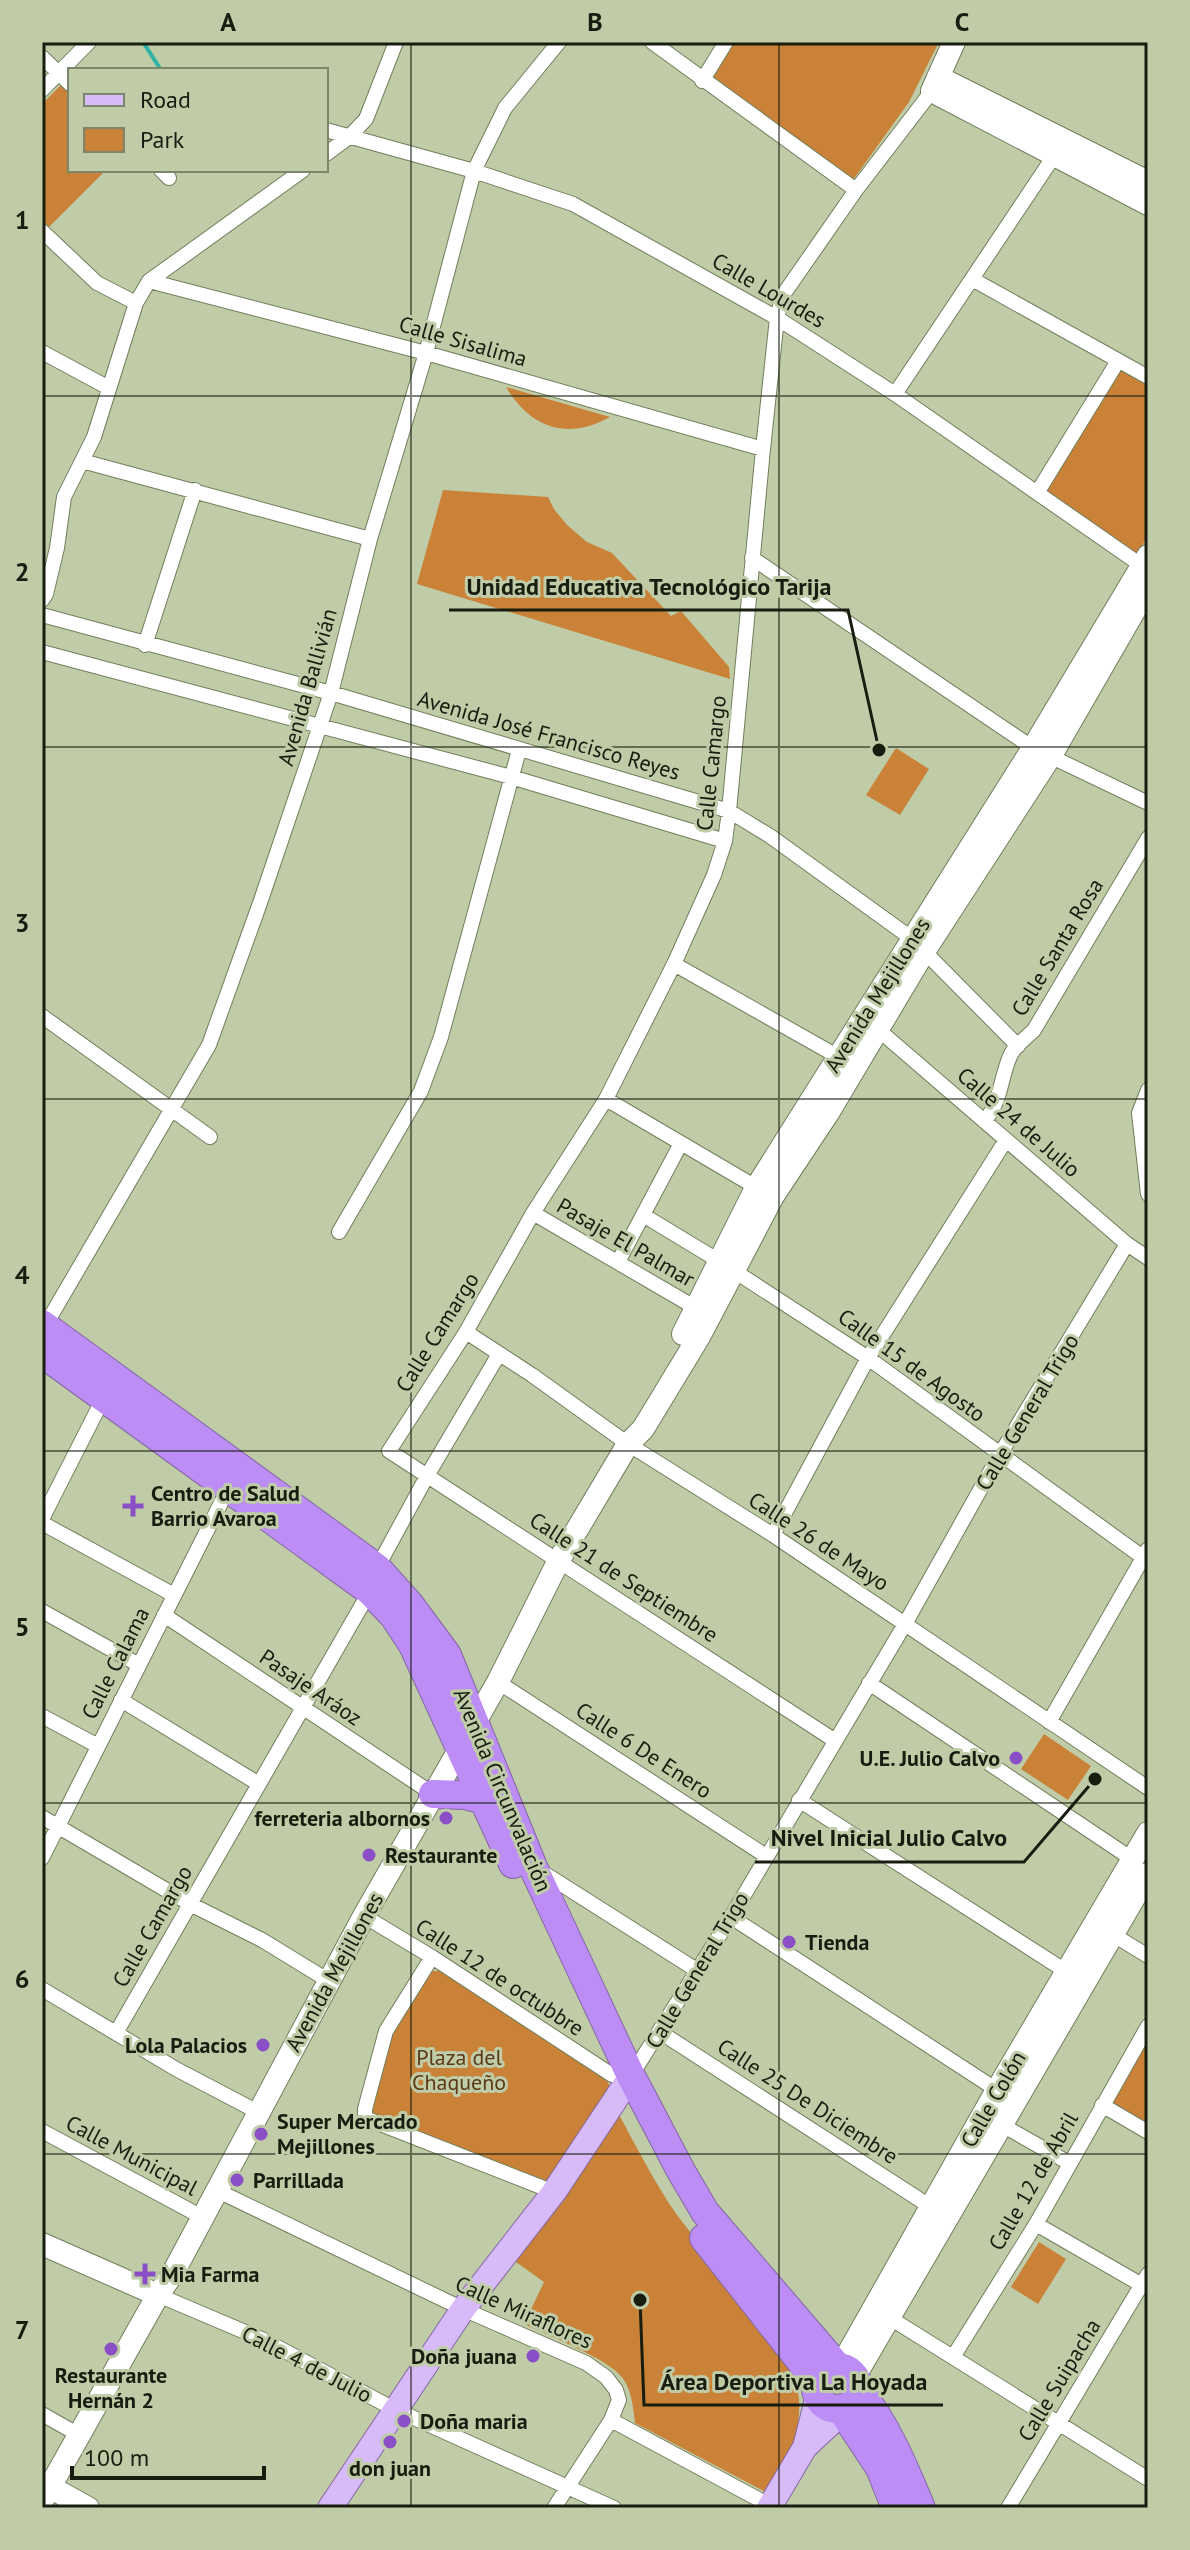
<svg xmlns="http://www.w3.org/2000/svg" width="1190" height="2550" font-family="'PT Sans',sans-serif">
<rect width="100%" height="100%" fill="#bfcca7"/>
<path fill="#c98237" d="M 735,42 L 939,42 L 909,102 L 853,180 L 712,79 Z
M 61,85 L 70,94 L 70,170 L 106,170 L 49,227 L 42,220 L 42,104 Z
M 1120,369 L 1148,384 L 1148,536 L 1137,554 L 1047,491 Z
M 506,387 L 610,417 C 568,441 530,428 506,387 Z
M 443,490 L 548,497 L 554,509 L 567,525 L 587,542 L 612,553 L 671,616 L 681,611 L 729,667 L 730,679 L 417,584 Z
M 896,748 L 929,769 L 900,815 L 866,795 Z
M 1044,1734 L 1091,1766 L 1068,1800 L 1021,1769 Z
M 432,1971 L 442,1971 L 607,2081 L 612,2090 L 556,2176 L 547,2181 L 372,2115 L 389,2037 L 425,1978 Z
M 1148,2038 L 1148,2119 L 1146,2123 L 1110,2104 Z
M 616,2109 C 635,2144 654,2182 677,2215 C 709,2259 791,2341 798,2391 C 804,2430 787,2460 769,2494 L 635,2423 C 633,2408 632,2393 624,2380 C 612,2360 547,2335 524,2324 L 544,2282 L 509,2257 Z
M 1039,2242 L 1066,2259 L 1038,2304 L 1011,2287 Z"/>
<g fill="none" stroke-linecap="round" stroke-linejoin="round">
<path stroke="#2cb3a4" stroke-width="4" d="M 143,42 L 161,70"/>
<g stroke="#727e5b" stroke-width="16">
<path id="street" d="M 652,42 L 856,190
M 42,57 L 70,84
M 702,81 L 726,42
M 42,90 L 89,42
M 326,130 L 474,171 L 573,204 L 777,318 L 895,394 L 1148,570
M 326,154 L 349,137 L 366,119 L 396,42
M 161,170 L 169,178
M 42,231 L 97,283 L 136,303
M 972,279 L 1148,377
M 149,281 L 426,353 L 763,449
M 42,352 L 109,388
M 895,394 L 1054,156
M 82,461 L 370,539
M 1037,493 L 1118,361
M 752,558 L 1033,748 L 1148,803
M 42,600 L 46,594 L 57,548 L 64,497 L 94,437 L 136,303 L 149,281 L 303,170
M 42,615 L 331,693 L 729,811 L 770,836 L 911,938 L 1018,1046
M 145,645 L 195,490
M 42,652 L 511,777 L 725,841
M 674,964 L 844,1060
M 42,1016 L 210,1137
M 874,1026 L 1127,1244 L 1148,1258
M 1148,1090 L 1139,1113 L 1148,1194
M 606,1099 L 761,1190
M 984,1121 C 1002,1102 1000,1077 1011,1054 C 1016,1045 1026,1038 1034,1030 L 1148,838
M 533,1213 L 696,1308
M 643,1215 L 719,1261 L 868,1358 L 1148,1561
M 339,1232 L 421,1091 L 441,1037 L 519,750
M 618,1262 L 680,1145
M 45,1326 L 209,1045 L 260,903 L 331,693 L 370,539 L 426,353 L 474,171 L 505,108 L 559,42
M 466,1332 L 532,1375 L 628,1444 L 773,1535 L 1148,1788
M 42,1519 L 105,1395
M 42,1523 L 174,1595
M 773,1535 L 868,1358 L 1006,1140
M 377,1568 L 427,1476 L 499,1354
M 42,1611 L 139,1665
M 164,1615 L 433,1794
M 498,1682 L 766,1856
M 869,1683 L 1132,1859
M 121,1700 L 259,1784
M 42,1716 L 98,1746
M 1049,1722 L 1148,1549
M 834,1740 L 389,1451 L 466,1332 L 533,1213 L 606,1099 L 674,964 L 714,875 L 725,841 L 729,811 L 763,449 L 777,318 L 783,295 L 856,190 L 932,91
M 799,1800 L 1067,1972
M 42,1817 L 190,1904 L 262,1940 L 329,1981
M 42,1858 L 228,1489
M 539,1870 L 698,1971
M 364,1916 L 432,1957 L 612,2075
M 731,1917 L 997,2090
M 1107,1931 L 1148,1956
M 432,1957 L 386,2031 L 365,2109 L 365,2118 L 554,2192
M 42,1989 L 176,2069 L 258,2112
M 660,2032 L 931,2207
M 116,2033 L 370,1591
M 631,2076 L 731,1917 L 905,1624 L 999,1456 L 1127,1244
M 1102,2105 L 1148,2132
M 1002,2125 L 1069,2163
M 42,2131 L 202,2217
M 216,2190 L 463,2309 L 586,2363 L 606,2377 L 616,2390 L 619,2400 L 611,2420 L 554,2508
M 1036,2224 L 1142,2285
M 158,2295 L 264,2340 L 394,2409 L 614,2508
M 890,2318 L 1148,2479
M 953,2357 L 1036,2224 L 1148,2026
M 42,2414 L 79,2435
M 611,2420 L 771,2506
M 1008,2508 L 1148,2274"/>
</g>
<g stroke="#727e5b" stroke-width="24">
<path id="secondary" d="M 954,42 L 932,91 L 1148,204
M 938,77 L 1148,182
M 683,1334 L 756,1188 L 1033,748 L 1148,556
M 42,2244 L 158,2295
M 845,2368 L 849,2352 L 997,2090 L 1148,1833
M 855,2376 L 1148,1874
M 50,2487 L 88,2508
M 42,2501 L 158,2295 L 173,2273 L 364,1916 L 498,1682 L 559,1560 L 628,1444 L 643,1429 L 700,1335 L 773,1196 L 828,1113 L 925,950 L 1050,757 L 1148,587"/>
</g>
<g stroke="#8366a4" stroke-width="26">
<path id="primary" d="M 818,2396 L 805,2447 L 832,2422 L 834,2409
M 330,2508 L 463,2309 L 554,2192 L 631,2076
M 769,2508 L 805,2447"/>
</g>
<g stroke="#8366a4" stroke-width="30">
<path id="highway" d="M 42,1324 L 377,1568 L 410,1605 L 447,1655 L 533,1867 L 631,2076 L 681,2171 L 705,2212 L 838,2367
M 42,1353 L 370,1591 L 394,1616 L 413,1645 L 513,1864
M 433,1794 L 465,1795 L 484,1800
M 704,2238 L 817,2382
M816 2388a21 21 0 1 1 42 0a21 21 0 1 1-42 0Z
M 858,2389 C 887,2426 903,2465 921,2508
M 841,2409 L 880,2468 L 896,2508"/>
</g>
<use href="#street" stroke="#fff" stroke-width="14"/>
<use href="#secondary" stroke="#fff" stroke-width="22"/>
<use href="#primary" stroke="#d7bbf9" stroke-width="24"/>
<use href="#highway" stroke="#bc8df5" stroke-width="28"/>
</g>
<path fill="none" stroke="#181d0f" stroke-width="2" stroke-opacity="0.55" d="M 411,42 L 411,2508M 779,42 L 779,2508M 42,396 L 1148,396M 42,747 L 1148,747M 42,1099 L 1148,1099M 42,1451 L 1148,1451M 42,1803 L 1148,1803M 42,2154 L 1148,2154"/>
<g fill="#8a4fc6" stroke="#bfcca7" stroke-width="3">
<path d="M129 1494h8v8h8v8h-8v8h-8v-8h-8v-8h8z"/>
<circle cx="1016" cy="1758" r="8"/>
<circle cx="446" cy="1818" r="8"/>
<circle cx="369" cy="1855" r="8"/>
<circle cx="789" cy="1942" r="8"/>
<circle cx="263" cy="2045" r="8"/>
<circle cx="261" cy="2134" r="8"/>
<circle cx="237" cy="2180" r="8"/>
<path d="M141 2262h8v8h8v8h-8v8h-8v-8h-8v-8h8z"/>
<circle cx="111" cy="2349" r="8"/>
<circle cx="533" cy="2356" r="8"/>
<circle cx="404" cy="2421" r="8"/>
<circle cx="390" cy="2442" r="8"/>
</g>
<g text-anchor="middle" stroke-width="6" stroke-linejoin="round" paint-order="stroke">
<g font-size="22" fill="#181d0f" stroke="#bfcca7">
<text transform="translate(769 290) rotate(30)" y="8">Calle Lourdes</text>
<text transform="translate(463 341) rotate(16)" y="8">Calle Sisalima</text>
<text transform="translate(307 687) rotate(-74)" y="8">Avenida Ballivián</text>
<text transform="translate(549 735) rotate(16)" y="8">Avenida José Francisco Reyes</text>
<text transform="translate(711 763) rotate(-84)" y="8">Calle Camargo</text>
<text transform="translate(1057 947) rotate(-59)" y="8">Calle Santa Rosa</text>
<text transform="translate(877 995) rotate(-58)" y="8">Avenida Mejillones</text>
<text transform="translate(1019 1122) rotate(41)" y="8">Calle 24 de Julio</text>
<text transform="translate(626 1242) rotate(30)" y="8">Pasaje El Palmar</text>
<text transform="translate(437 1332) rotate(-58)" y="8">Calle Camargo</text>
<text transform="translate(912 1365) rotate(36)" y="8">Calle 15 de Agosto</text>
<text transform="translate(1027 1412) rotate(-59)" y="8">Calle General Trigo</text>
<text transform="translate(819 1541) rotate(33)" y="8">Calle 26 de Mayo</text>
<text transform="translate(624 1577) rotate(33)" y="8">Calle 21 de Septiembre</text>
<text transform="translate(115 1663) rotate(-63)" y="8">Calle Calama</text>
<text transform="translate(311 1687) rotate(34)" y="8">Pasaje Aráoz</text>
<text transform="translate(644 1750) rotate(33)" y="8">Calle 6 De Enero</text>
<text transform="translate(503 1790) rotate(67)" y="8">Avenida Circunvalación</text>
<text transform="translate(152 1926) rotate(-60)" y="8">Calle Camargo</text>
<text transform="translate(697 1970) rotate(-59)" y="8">Calle General Trigo</text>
<text transform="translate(334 1972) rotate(-61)" y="8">Avenida Mejillones</text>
<text transform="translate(500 1977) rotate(33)" y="8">Calle 12 de octubbre</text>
<text transform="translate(993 2099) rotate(-60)" y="8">Calle Colón</text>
<text transform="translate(808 2101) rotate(33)" y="8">Calle 25 De Diciembre</text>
<text transform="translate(132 2155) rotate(28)" y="8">Calle Municipal</text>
<text transform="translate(1033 2181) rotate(-60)" y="8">Calle 12 de Abril</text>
<text transform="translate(524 2312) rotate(24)" y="8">Calle Miraflores</text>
<text transform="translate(307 2364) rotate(27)" y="8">Calle 4 de Julio</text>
<text transform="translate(1059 2380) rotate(-59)" y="8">Calle Suipacha</text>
</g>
<g font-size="22" font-weight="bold" fill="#181d0f" stroke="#bfcca7" text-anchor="start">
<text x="151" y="1501">Centro de Salud<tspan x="151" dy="25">Barrio Avaroa</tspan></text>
<text x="1000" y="1766" text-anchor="end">U.E. Julio Calvo</text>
<text x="430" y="1826" text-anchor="end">ferreteria albornos</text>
<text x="385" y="1863">Restaurante</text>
<text x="805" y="1950">Tienda</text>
<text x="247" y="2053" text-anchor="end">Lola Palacios</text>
<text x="277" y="2129">Super Mercado<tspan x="277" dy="25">Mejillones</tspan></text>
<text x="253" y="2188">Parrillada</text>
<text x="161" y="2282">Mia Farma</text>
<text x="517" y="2364" text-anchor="end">Doña juana</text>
<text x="111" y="2383" text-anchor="middle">Restaurante<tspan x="111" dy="25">Hernán 2</tspan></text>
<text x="420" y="2429">Doña maria</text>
<text x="390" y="2476" text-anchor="middle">don juan</text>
</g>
<g font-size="22" fill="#5b3916" stroke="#bfcca7">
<text x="459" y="2065">Plaza del<tspan x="459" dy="25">Chaqueño</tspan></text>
</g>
</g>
<path fill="none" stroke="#181d0f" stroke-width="3" d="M879 750L848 610H449M1095 1779L1024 1862H755M640 2300L644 2405H943"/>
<g fill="#181d0f" stroke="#bfcca7" stroke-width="3">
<circle cx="879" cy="750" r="8"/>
<circle cx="1095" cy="1779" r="8"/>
<circle cx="640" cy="2300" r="8"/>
</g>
<g font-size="24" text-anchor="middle" font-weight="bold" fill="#181d0f" stroke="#bfcca7" stroke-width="6" stroke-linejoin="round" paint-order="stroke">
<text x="649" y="595">Unidad Educativa Tecnológico Tarija</text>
<text x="889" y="1846">Nivel Inicial Julio Calvo</text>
<text x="794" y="2390">Área Deportiva La Hoyada</text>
</g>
<rect width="1190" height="2550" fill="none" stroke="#bfcca7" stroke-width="88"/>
<rect x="68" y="68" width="260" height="104" fill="#bfcca7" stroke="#7c866a" stroke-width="2"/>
<rect x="84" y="94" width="40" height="12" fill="#d7bbf9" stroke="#7c866a" stroke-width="2"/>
<text x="140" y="108" font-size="24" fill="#181d0f">Road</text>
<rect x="84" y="128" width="40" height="24" fill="#c98237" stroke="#7c866a" stroke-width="2"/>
<text x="140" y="148" font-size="24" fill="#181d0f">Park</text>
<path d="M72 2466v12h192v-12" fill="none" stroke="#181d0f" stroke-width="4"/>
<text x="84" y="2466" font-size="24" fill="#181d0f" stroke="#bfcca7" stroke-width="6" paint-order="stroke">100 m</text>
<rect x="44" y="44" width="1102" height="2462" fill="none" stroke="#181d0f" stroke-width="3"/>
<g font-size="26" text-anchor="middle" font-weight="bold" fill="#181d0f">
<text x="228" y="31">A</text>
<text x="595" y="31">B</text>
<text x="962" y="31">C</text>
<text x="22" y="229">1</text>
<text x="22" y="581">2</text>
<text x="22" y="932">3</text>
<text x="22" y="1284">4</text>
<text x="22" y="1636">5</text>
<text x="22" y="1988">6</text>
<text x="22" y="2339">7</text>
</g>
</svg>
